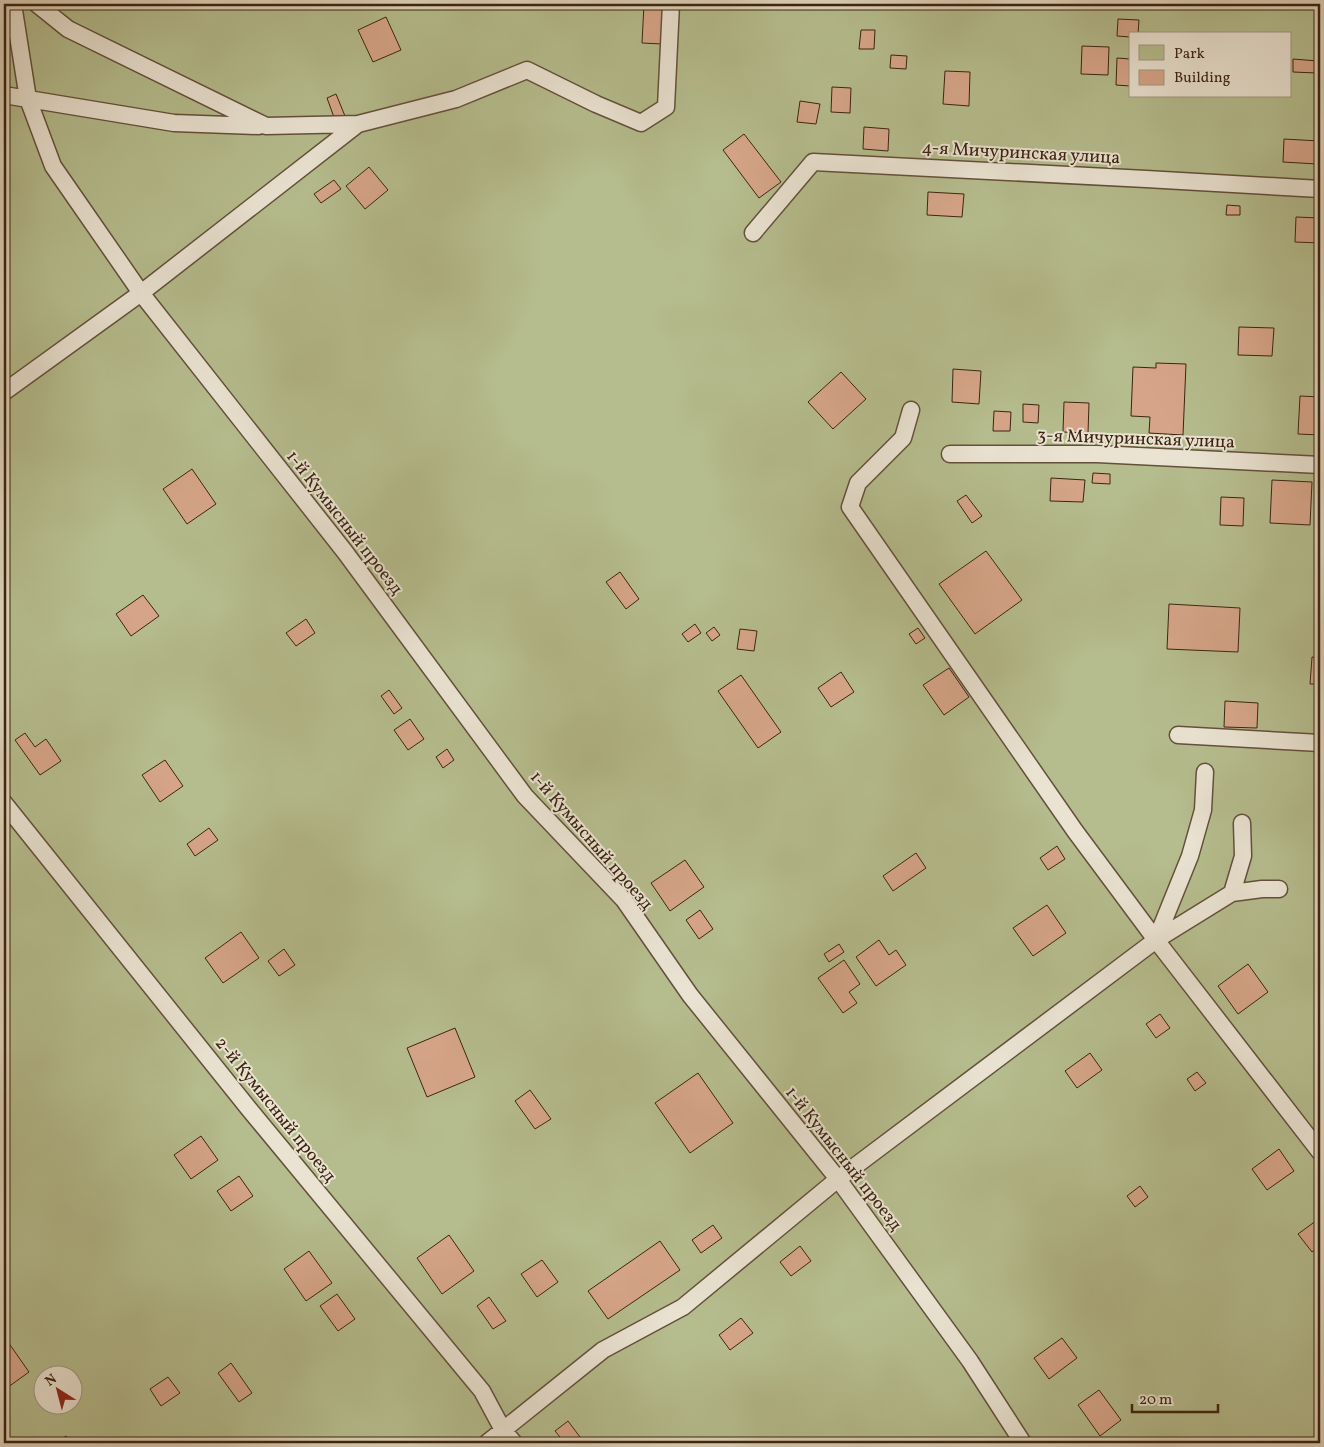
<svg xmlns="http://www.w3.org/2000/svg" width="1324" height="1447" font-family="Vollkorn,serif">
<rect width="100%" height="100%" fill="#ded4ba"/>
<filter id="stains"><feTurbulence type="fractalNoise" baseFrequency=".004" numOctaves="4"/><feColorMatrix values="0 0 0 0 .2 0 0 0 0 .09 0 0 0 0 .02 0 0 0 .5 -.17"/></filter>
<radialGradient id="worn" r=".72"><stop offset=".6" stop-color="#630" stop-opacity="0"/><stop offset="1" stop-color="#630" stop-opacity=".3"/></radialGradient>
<path fill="#b5bc8d" stroke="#78704f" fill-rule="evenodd" d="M 4,4 L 1320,4 L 1320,1443 L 4,1443 ZM 1130,34 L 1290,34 L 1290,96 L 1130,96 ZM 42,1374 L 72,1374 L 72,1404 L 42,1404 Z"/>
<path fill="#d6a589" stroke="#3c2411" d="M 644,4 L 664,5 L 662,44 L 642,43 Z
M 386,17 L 401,50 L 373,62 L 358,30 Z
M 1118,19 L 1139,20 L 1138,34 L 1130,34 L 1130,37 L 1117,36 Z
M 861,30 L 875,30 L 874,49 L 859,49 Z
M 1082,46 L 1109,47 L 1108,75 L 1081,74 Z
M 891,55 L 907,56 L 906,69 L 890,68 Z
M 1117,58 L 1130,59 L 1130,86 L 1116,85 Z
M 1293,59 L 1318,61 L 1317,73 L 1293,72 Z
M 945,71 L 970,72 L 969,106 L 943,104 Z
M 832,87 L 851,88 L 850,113 L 831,112 Z
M 336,94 L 345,116 L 335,120 L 327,98 Z
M 800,101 L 820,104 L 816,124 L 797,122 Z
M 864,127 L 889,129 L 888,151 L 863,149 Z
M 744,134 L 781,182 L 759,198 L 723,150 Z
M 1284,139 L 1319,141 L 1317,164 L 1283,162 Z
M 369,167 L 388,190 L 365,209 L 346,186 Z
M 334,180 L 341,189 L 321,203 L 314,194 Z
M 928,192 L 964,194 L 962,217 L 927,215 Z
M 1227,205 L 1240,206 L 1240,215 L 1226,215 Z
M 1296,217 L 1320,218 L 1320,243 L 1295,242 Z
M 1239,327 L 1274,328 L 1272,356 L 1238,355 Z
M 1156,363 L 1186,364 L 1183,435 L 1149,433 L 1150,417 L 1131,416 L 1133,367 L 1156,368 Z
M 953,369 L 981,371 L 979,404 L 952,402 Z
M 841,372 L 866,399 L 833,429 L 808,402 Z
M 1300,396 L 1320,397 L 1320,435 L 1298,434 Z
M 1064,402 L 1089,403 L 1088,433 L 1063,432 Z
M 1023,404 L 1039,405 L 1038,423 L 1023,422 Z
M 994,411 L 1011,412 L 1010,431 L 993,431 Z
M 192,469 L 216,504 L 187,524 L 163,489 Z
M 1093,473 L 1110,474 L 1110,484 L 1092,483 Z
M 1051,478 L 1085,480 L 1083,502 L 1050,501 Z
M 1272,480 L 1312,482 L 1310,525 L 1270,523 Z
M 966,495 L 982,516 L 972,523 L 957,501 Z
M 1221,497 L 1244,498 L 1243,526 L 1220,525 Z
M 986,551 L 1022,600 L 975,634 L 939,584 Z
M 620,572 L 639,599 L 626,609 L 606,582 Z
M 143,595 L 159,616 L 131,636 L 116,614 Z
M 1169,604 L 1240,608 L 1238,652 L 1167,649 Z
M 306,619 L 315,633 L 296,646 L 286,633 Z
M 695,624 L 701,633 L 688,642 L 682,634 Z
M 714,627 L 720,635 L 712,641 L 706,633 Z
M 918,628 L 925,638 L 916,644 L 909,634 Z
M 740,629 L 757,631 L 754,651 L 737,649 Z
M 1312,657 L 1320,658 L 1320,684 L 1310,684 Z
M 949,668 L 969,697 L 944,715 L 923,685 Z
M 841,672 L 854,692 L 831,707 L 818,688 Z
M 741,675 L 781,732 L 758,748 L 718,691 Z
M 389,690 L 402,708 L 394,714 L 381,696 Z
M 1225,701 L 1258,703 L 1257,728 L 1224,727 Z
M 410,719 L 424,739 L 408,750 L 394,730 Z
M 25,733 L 35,747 L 46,739 L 61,761 L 40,775 L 15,740 Z
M 447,749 L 454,760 L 443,768 L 436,757 Z
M 165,760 L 183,786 L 160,802 L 142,775 Z
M 209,828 L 218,840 L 195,856 L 187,844 Z
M 1057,846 L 1065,859 L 1048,870 L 1040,858 Z
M 916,853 L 926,868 L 893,891 L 883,876 Z
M 685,860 L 704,887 L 670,911 L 651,883 Z
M 1047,905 L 1066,933 L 1033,956 L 1013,928 Z
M 700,910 L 713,929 L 699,939 L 686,920 Z
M 241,932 L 259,958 L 223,983 L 205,958 Z
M 879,940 L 889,955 L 896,950 L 906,965 L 876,986 L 856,957 Z
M 839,944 L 844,952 L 829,962 L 824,954 Z
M 284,949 L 295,965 L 279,976 L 268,961 Z
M 844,960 L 860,984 L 849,992 L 857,1003 L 843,1013 L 818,978 Z
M 1248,964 L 1268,992 L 1238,1014 L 1218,986 Z
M 1160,1014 L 1170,1028 L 1156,1038 L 1146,1024 Z
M 455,1028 L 475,1077 L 427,1097 L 407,1048 Z
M 1090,1053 L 1102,1070 L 1077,1088 L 1065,1071 Z
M 1197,1072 L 1206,1083 L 1195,1091 L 1187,1079 Z
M 698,1073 L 733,1123 L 690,1153 L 655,1103 Z
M 530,1090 L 551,1119 L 535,1129 L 515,1101 Z
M 201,1136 L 218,1160 L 191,1179 L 174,1155 Z
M 1279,1149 L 1294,1171 L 1267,1190 L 1252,1169 Z
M 239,1176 L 253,1196 L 231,1211 L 217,1191 Z
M 1140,1186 L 1148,1197 L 1135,1207 L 1127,1196 Z
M 1320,1218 L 1320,1246 L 1312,1252 L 1298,1234 Z
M 713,1225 L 722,1238 L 701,1253 L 692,1240 Z
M 449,1235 L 474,1271 L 442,1294 L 417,1258 Z
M 660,1241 L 680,1270 L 608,1319 L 588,1291 Z
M 800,1246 L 811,1261 L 791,1276 L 780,1262 Z
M 309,1251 L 332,1283 L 306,1301 L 284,1269 Z
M 542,1260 L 558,1282 L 537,1297 L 521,1274 Z
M 337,1294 L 355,1319 L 338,1331 L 320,1306 Z
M 489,1297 L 506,1321 L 493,1329 L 477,1306 Z
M 741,1318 L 753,1333 L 730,1350 L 719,1335 Z
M 1062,1338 L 1077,1358 L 1049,1379 L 1034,1358 Z
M 8,1342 L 29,1372 L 4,1390 L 4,1346 Z
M 231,1363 L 252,1393 L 239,1402 L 218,1373 Z
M 168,1377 L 180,1393 L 161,1406 L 150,1389 Z
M 1099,1390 L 1121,1420 L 1100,1436 L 1078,1405 Z
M 568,1421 L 583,1441 L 580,1443 L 565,1443 L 555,1431 Z
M 66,1436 L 71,1443 L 56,1443 Z"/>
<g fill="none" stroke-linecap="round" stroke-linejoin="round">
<g stroke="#64503b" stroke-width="19">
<path id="service" d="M 13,4 L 28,99 L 53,166 L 141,293 L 345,552 L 525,796 L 624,900 L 690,995 L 838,1179 L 970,1361 L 1023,1443
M 37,4 L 68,29 L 266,126 L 358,124
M 4,95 L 174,123 L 259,126
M 753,233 L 813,162 L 1146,179 L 1320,189
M 4,392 L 141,293 L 358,124 L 456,99 L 527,70 L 596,104 L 641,123 L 666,107 L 671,4
M 911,410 L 903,438 L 858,483 L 850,507 L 1075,831 L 1156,940
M 950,454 L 1097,454 L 1320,465
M 1178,735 L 1320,743
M 4,803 L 249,1109 L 482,1391 L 503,1430 L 514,1443
M 1232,893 L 1262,889 L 1279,889
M 1156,940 L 1190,856 L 1203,810 L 1205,772
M 1156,940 L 1232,893 L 1243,856 L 1242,823
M 487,1443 L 603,1350 L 683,1307 L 838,1179 L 1156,940 L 1320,1152"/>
</g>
<use href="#service" stroke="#eae3d2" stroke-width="16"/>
</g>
<g text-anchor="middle" stroke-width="4" stroke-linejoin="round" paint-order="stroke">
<g font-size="18" fill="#3c2411" stroke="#eae3d2">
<text transform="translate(1021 152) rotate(3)" y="6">4-я Мичуринская улица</text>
<text transform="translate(1136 438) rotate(2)" y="6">3-я Мичуринская улица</text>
<text transform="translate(345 522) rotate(52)" y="6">1-й Кумысный проезд</text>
<text transform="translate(592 840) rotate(49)" y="6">1-й Кумысный проезд</text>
<text transform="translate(276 1109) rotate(51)" y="6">2-й Кумысный проезд</text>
<text transform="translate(844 1158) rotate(52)" y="6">1-й Кумысный проезд</text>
</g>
</g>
<rect width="1324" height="1447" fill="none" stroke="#ded4ba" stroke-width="20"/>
<rect x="5" y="5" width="1314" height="1437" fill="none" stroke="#3c2411" stroke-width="2.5"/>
<rect x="10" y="10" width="1304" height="1427" fill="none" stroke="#3c2411"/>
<rect x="1129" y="32" width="162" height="65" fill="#eae3d2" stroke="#a49785"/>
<rect x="1139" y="45" width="25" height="15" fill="#b5bc8d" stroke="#a49785"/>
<text x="1174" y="58" font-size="15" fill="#3c2411">Park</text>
<rect x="1139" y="70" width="25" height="15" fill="#d6a589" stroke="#a49785"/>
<text x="1174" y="82" font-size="15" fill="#3c2411">Building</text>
<g transform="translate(58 1390) rotate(324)"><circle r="24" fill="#eae3d2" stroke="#a49785"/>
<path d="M0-4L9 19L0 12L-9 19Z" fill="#8f2418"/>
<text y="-8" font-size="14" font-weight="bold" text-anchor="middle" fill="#3c2411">N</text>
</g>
<path d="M1132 1404v8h86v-8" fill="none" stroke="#3c2411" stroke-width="2.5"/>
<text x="1139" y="1404" font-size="15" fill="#3c2411" stroke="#eae3d2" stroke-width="4" paint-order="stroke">20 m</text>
<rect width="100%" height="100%" filter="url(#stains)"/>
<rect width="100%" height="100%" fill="url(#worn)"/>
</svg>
